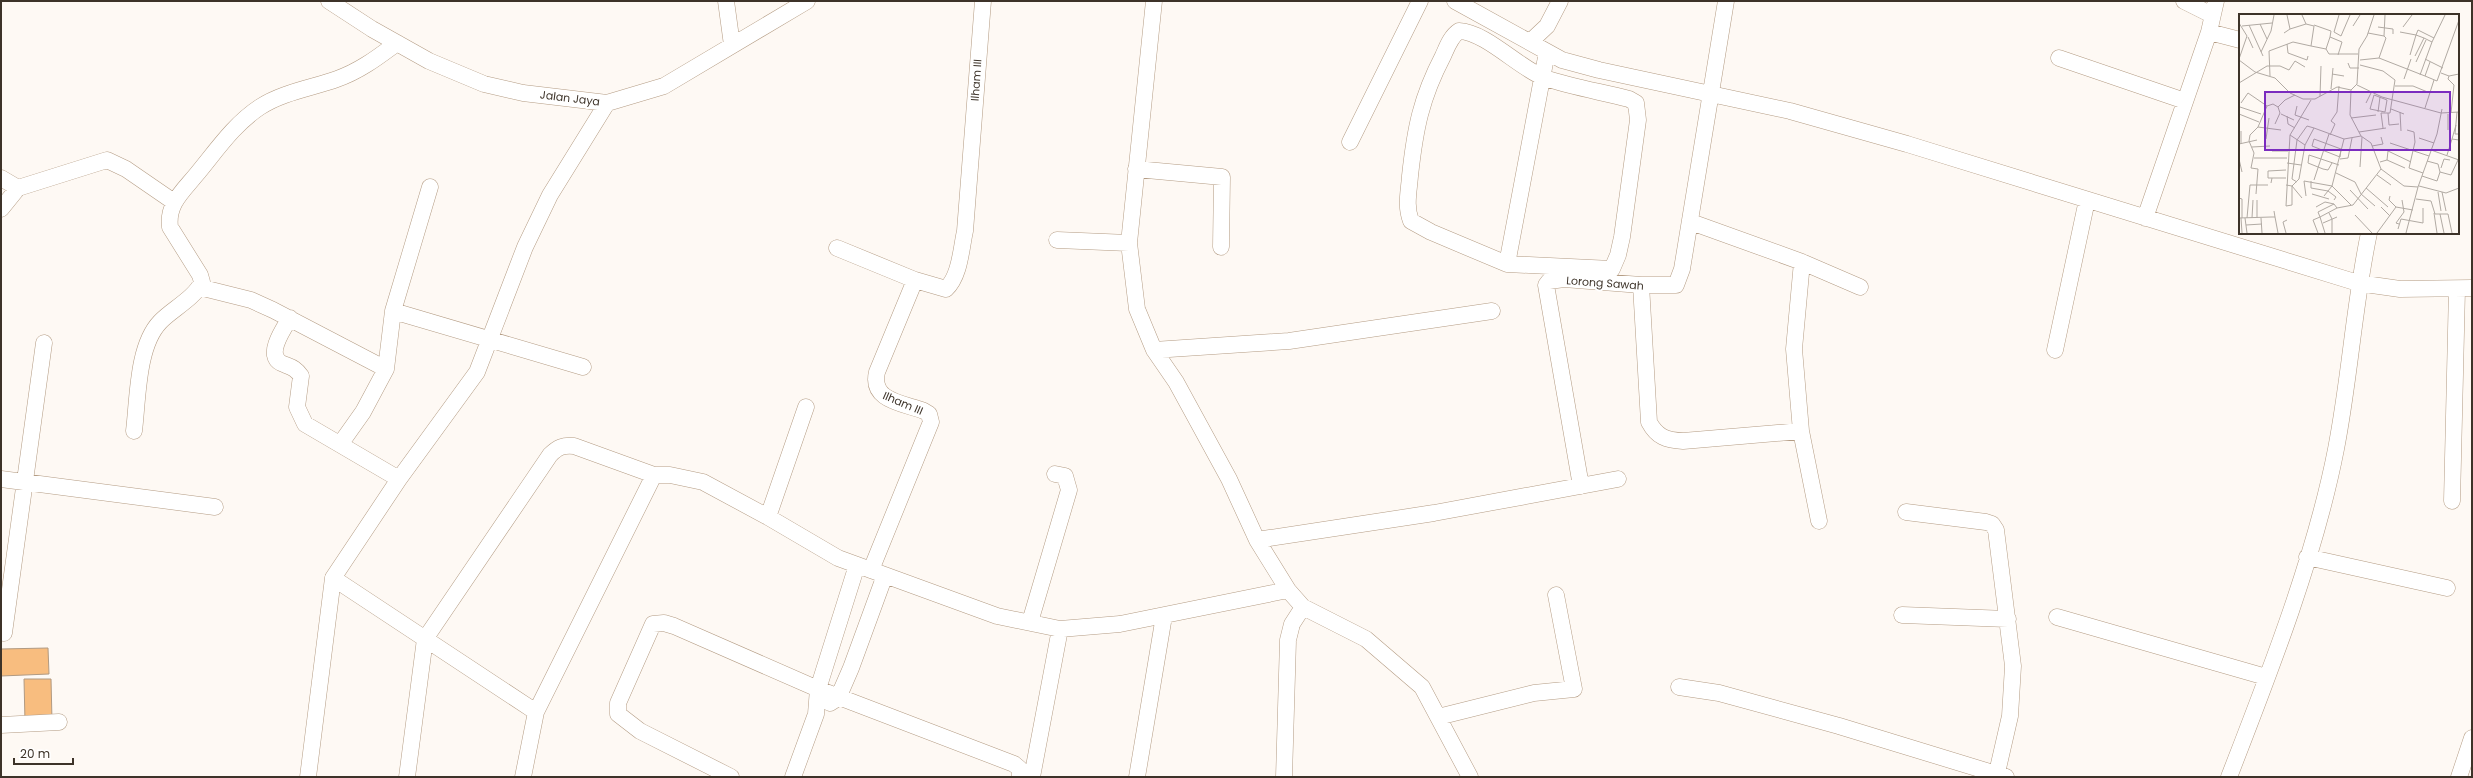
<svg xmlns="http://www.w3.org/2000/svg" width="2473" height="778" font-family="Poppins,sans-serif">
<rect width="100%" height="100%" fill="#fef9f4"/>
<path fill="#f8bd7f" stroke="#b19a82" d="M 48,648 L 49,674 L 1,676 L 1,649 Z
M 24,679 L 51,679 L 52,721 L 25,722 Z"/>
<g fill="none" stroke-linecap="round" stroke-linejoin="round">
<g stroke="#b49c84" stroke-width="17">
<path id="minor" d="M 329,1 L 372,29 L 429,61 L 484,84 L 523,93 L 607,103 L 664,86 L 807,1
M 726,1 L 732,45
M 1154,1 L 1129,243 L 1137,309 L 1154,350 L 1176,382 L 1229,479 L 1257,540 L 1288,590 L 1303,607 L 1366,639 L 1422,687 L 1470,777
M 1455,1 L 1562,60 L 1599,70 L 1790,111 L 1907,144 L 2358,283 L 2400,289 L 2472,288
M 2184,1 L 2212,15
M 1459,31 C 1486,32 1520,69 1545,78 C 1572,87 1602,92 1629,99 L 1636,103 L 1638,120 L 1622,237 L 1618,255 L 1612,269 L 1507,264 L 1431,232 L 1411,221 C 1405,206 1409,191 1410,176 C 1415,129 1421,98 1443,56 C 1447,47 1451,36 1459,31 Z
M 2209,32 L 2240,40
M 1530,42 L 1547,26 L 1560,1
M 2059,58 L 2185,101
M 1350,142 L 1420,1
M 1136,169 L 1222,177 L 1221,247
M 1,178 L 18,188
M 430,187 L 393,311 L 583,367
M 1,209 L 18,188 L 107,160 L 126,169 L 174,202
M 2145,218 L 2209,32 L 2216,1
M 1691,222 L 1802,262 L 1860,287
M 1057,240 L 1129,243
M 837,248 L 915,280 L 946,289 C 960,276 961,249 965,231 L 983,1
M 1802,262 L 1794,349 L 1801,431 L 1819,521
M 1507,264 L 1547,52
M 1641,285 L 1649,422 C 1657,437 1666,440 1683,441 L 1801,431
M 199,287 L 251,300 L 273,310 L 386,369
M 290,318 C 284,328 265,355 281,363 C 290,367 295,367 301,376 L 297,407 L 305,424 L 399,479
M 1154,350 L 1289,341 L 1492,311
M 2055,350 L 2087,200
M 134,431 C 138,399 137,346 160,322 C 172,309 194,299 202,282 L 200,275 L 170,227 C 167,204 183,191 196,175 C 216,151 234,124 260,107 C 283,92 312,88 337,79 C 360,71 378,57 397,43
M 341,443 L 363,412 L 386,369 L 393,311
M 1,479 L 215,507
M 1581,486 L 1546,285 L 1549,281 L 1564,279 L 1641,285 L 1676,285 L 1682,269 L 1726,1
M 2452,501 L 2457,289
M 1906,512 L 1986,522 L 1992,524 L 1996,530 L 2013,666 L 2010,716 L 1996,777
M 768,517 L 806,407
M 1257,540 L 1434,513 L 1618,479
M 2307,557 L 2447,588
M 871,570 L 931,422 L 929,414 L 924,411 C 903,403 870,401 877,372 L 915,280
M 1902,615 L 2008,619
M 2057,617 L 2266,677
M 1030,622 L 1069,490 L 1065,476 L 1055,474
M 4,633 L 44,343
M 1679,687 L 1719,693 L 1839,726 L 2006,777
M 830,703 L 838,698 L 851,668 L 885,575
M 536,712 L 654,475 L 670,475 L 703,482 L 768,517 L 838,558 L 997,616 L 1060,629 L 1120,624 L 1288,590
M 1438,717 L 1534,693 L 1574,689 L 1556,595
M 1,725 L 59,722
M 308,777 L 333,578
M 407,777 L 425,639 L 550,455 C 558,447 563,445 574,446 L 654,475
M 523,777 L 536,712 L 333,578 L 399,479 L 477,372 L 525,247 L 550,195 L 607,103
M 731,777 L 640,731 L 618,714 L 618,703 L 653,624 L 664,623 L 674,626 L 818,689 L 1014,764 L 1020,769 L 1020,777
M 793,777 L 816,714 L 818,689 L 857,565
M 1032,777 L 1060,629
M 1137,777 L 1164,616
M 1284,777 L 1288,640 L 1292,624 L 1303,607
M 2229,777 C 2269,674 2315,557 2336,449 C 2350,377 2354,304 2369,233
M 2459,777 L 2472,738"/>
</g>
<use href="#minor" stroke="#fff" stroke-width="16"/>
</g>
<g text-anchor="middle" stroke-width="4" stroke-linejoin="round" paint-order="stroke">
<g font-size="11" fill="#3d3329" stroke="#fff">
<text transform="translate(976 80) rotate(-86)" y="4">Ilham III</text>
<text transform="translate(570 98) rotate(7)" y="4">Jalan Jaya</text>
<text transform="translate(1605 283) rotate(4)" y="4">Lorong Sawah</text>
<text transform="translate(903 403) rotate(23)" y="4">Ilham III</text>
</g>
</g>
<g transform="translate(2239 14)">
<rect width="220" height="220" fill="#fef9f4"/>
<path fill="none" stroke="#b1aaa3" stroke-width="1" d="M 63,1 L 67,10 L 75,12 L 72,32 L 87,35 L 90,40 L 119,40M 100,1 L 95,18 L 102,22 L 111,1M 0,9 L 8,22 L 0,45M 21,10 L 28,25M 10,11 L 24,42M 75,11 L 92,17 L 91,23 L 103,28 L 99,41M 3,12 L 33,9M 114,12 L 121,1M 139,13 L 154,15 L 154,20M 164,13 L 173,1M 51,15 L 67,10M 161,18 L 177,21 L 179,16 L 195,24M 45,19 L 51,15 L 48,1M 129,19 L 145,22M 9,23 L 14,34M 48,30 L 49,39 L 68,46 L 69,42M 87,35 L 91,23M 22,38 L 32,17 L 35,1M 171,41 L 177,21 L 185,24M 176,42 L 185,24 L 193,28 L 206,1M 140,44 L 147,24 L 145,22 L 146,1M 186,45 L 204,54M 0,46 L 16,58M 121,46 L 140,44 L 186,62M 177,48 L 187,26M 191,48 L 186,62 L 198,67 L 220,6M 109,49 L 111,54 L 120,54M 121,51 L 144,57 L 156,66 L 151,99 L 142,99 L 144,114M 16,58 L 36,64 L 51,79 L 64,85 L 76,85 L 98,73 L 112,76 L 118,70 L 120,35 L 128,22 L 135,1M 202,59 L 210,62 L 220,60M 93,60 L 105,62M 181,61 L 193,28M 31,62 L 30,37 L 54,28 L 72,32M 210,62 L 209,65 L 215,71 L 212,99M 165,65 L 172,45M 0,69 L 28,52 L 41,52 L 50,56 L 56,47 L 66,53M 118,71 L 143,83 L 202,99 L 220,98M 156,72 L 174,72 L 191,79M 92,75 L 94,54M 112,76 L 111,101 L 122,122 L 132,129 L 142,155M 135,81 L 148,86 L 146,98 L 131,95 ZM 81,82 L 82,52M 2,89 L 9,79 L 28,92M 127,89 L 133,77M 58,92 L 56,101 L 70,106M 1,93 L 22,100M 186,94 L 195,66M 152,95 L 165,100M 139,98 L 141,83M 161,98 L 162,117M 218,98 L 216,120 L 219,120M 149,99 L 150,111 L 160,110M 0,100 L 20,108M 42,100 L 55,106M 48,102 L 49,110 L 56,114M 112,104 L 137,101M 36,110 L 41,99 L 39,93 L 46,86 L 56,81M 19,113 L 42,116M 168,116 L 175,118 L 176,128 L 170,154 L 184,159M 209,116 L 209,100M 120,118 L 147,114M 51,121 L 47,192 L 53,191 L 53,172M 91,121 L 96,110 L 92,107 L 98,98 L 100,72M 180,124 L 195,129M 27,125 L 30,104M 75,125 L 102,135 L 101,143 L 73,132 ZM 213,125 L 217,111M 151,129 L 190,142M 0,130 L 18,126M 2,130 L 2,117M 66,131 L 75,114 L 105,125 L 122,122M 133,132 L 144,130 L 142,123M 13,133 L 31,132M 192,136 L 220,146M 33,137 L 49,137M 208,141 L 213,125 L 220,126M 15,144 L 48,144M 0,145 L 3,158M 101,145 L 109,144 L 113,124M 148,146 L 149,137 L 172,148M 141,148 L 148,146 L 166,154M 48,149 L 62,151M 93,149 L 89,156 L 84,155 L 69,149 L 70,141 L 100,151M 121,153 L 123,123M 202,154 L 205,145 L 211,146M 142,155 L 165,172 L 179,173 L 198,120 L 203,95M 201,158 L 212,161 L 219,146M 97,159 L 116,168 L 122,180 L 136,192M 138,161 L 152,171M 183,162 L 198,167 L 201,158 L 199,150 L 188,147M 33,164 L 47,164M 75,166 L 90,120M 72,167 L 72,174 L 89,177 L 97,183 L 95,186M 58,168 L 53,165 L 58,126 L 68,112 L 75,114M 32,169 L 33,164 L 29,164 L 29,157 L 47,156M 47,171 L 53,172 L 60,165 L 66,131 L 51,121 L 72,86M 53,172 L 63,184M 180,172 L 207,179 L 220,174M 127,174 L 149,193M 111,176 L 129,195M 199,178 L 202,197M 203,178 L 207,197M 17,180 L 19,155 L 12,154 L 15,139 L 10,127 L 11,121 L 19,113 L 28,92 L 34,90 L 39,93M 73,180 L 90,185M 67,182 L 65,167 L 93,172 L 105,125M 85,182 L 93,172 L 112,191M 151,182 L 150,186 L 157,193M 0,184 L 3,185 L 3,204M 177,185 L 192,187 L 196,200 L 209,200 L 213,219M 77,193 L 86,188 L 95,190 L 98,194M 142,193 L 151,202M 90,199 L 93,205 L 93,219M 195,199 L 198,219M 201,200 L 205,219M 116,201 L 133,219M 36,203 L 39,219M 0,204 L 32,203 L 36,203 L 35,197M 2,204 L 3,219M 6,204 L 8,219M 8,204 L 11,171 L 29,171M 13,204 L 14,186M 18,204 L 18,186M 22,204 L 23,219M 84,209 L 98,203M 160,210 L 157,209 L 165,198 L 163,186M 7,211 L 23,210M 159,215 L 162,205 L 184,209 L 184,194M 47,219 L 44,208 L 48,206M 79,219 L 74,206 L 81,203 L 79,198 L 95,190M 86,219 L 81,203 L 98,194 L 114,191 L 142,155M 138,219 L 157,193 L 174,196M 167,219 L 179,173"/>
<path fill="#7b2cbf" fill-opacity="0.15" stroke="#7b2cbf" stroke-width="2" d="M 26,78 L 211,78 L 211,136 L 26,136 Z"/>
<rect width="220" height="220" fill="none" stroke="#3d3329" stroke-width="2"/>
</g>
<rect width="2473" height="778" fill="none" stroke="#3d3329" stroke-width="4"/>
<path d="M14 758v6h59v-6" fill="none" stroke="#3d3329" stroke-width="2"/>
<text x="20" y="758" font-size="12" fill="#3d3329" stroke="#ffffff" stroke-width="3" paint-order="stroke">20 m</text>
</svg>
